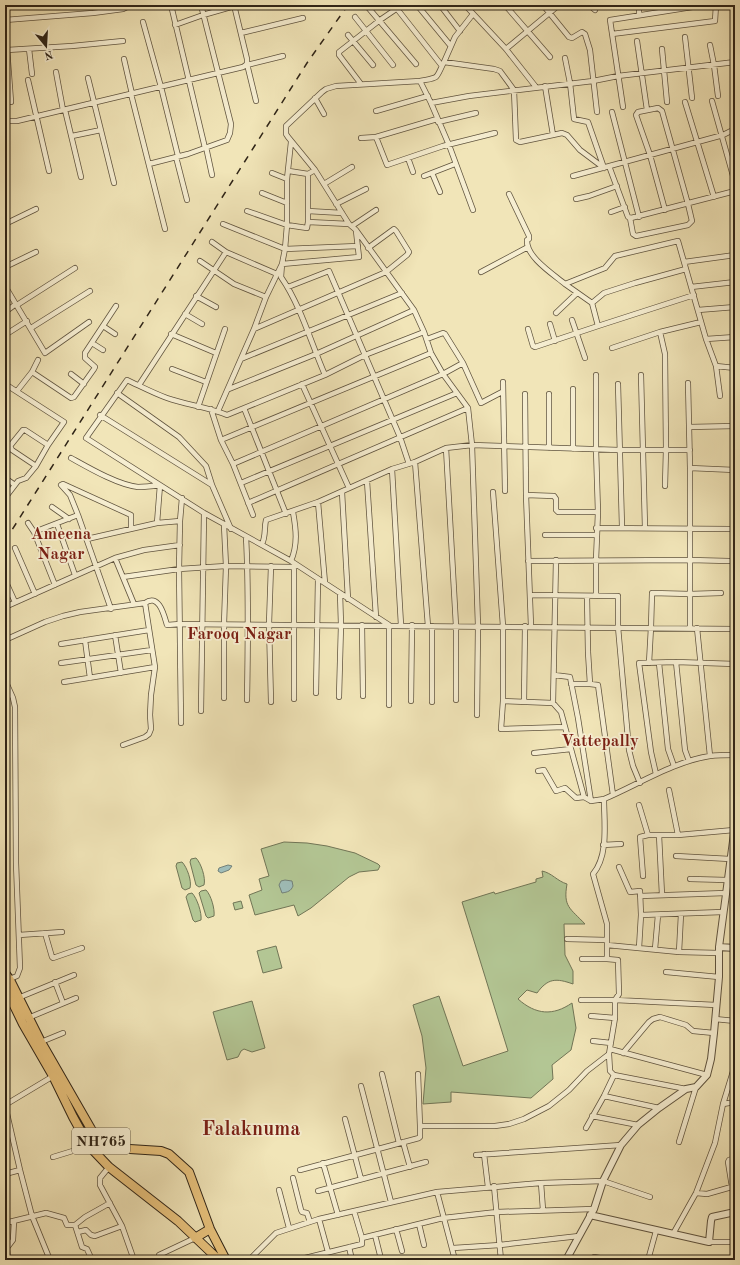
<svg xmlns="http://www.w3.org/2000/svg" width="740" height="1265" font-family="'Old Standard TT',serif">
<rect width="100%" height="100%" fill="#f1e5b8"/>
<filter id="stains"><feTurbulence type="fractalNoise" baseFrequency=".005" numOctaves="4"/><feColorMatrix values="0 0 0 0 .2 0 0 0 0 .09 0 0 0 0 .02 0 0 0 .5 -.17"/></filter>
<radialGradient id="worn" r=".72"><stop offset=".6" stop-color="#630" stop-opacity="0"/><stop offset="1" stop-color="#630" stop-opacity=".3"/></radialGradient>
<path fill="#b3c694" stroke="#717556" d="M 284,842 L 307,843 L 327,846 L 355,853 L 378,864 L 380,866 L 378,870 L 359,872 L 349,877 L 311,908 L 298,916 L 294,905 L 255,915 L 249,895 L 262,890 L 259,879 L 269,876 L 261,849 Z
M 196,858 C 201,863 206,878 204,885 L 199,887 L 196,885 L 190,862 L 191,859 Z
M 182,862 C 187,867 192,881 190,888 L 185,890 L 182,888 L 176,866 L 177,863 Z
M 542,871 C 552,873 557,881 567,884 C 563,907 570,908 585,924 L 564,924 L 565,955 L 573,971 L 573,984 C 556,978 548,978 537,993 L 527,990 L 518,999 C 536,1015 553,1016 572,1003 L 576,1028 L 571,1050 L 552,1065 L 553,1079 L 531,1098 L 451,1092 L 451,1102 L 423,1104 L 426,1068 L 422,1036 L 413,1005 L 439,996 L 463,1066 L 508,1051 L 462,902 L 494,892 L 495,894 L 536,882 L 536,879 L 543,877 Z
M 206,890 C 211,895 215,909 214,916 L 208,918 L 206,916 L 199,893 L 201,891 Z
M 192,893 C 197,898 202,913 201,920 L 195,922 L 193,920 L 186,897 L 188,894 Z
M 241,901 L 243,908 L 235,910 L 233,903 Z
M 276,946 L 282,968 L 263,973 L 257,951 Z
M 252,1001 L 265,1048 L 252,1052 L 244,1049 L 241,1051 L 238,1057 L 227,1060 L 213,1012 Z"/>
<path fill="#9fbdb9" stroke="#728078" d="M 228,865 L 232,866 L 229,870 L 221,873 L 218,871 L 219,868 Z
M 285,880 L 292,881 L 293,886 C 291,891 288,892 282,893 L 279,885 L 281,881 Z"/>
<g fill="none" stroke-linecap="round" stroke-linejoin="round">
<g stroke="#60543f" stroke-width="6">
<path id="minor" d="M 171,5 L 205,148
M 366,5 L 416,64
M 394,5 L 442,66
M 417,5 L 450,45
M 440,5 L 460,31
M 465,5 L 506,49 L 536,87
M 505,5 L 550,57
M 543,5 L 569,37 L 572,38 L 582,32 L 585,34 L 590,50 L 597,112
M 589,5 L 595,10
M 639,5 L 639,15
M 355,17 L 393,65
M 5,20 L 93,13 L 123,9 L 131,5
M 5,21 L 11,102
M 143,22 L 161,87 L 178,156
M 175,25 L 203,15 L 238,5
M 241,33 L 303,18
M 612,34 L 715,21 L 716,5
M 348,35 L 373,65
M 685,37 L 692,98
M 637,41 L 647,110
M 710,45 L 714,65 L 718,96
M 29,49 L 32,74
M 506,49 L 559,5
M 662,49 L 667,102
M 7,50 L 72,46 L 123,41
M 565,58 L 570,83 L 574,119 L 588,122 L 604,168
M 124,59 L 132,94
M 444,62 L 455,37 L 473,14
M 247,64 L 256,101
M 247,65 L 283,56
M 56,72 L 63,110
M 88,78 L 114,183
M 28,80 L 49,171
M 420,81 C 440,77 435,80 444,62 L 494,69 L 500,71 L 514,90 L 516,140 L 520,142 L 553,135
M 361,84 L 339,55 L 339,52 L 380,20 L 402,5
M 545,86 L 553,135 L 562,133 L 567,135 L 580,150 L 604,168
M 131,94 L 165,229
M 315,98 L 324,114
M 712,101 L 735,183
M 685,102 L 714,197
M 431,103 L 449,145 L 473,210
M 623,107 L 610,20 L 705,5
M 65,110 L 81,177
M 376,111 L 428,96
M 612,112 L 639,217
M 437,119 L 376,137 L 387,165 L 443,146 L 495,133
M 5,121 L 17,121 L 243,67 L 247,64 L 247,59 L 234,5
M 438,122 L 476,113
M 72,136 L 101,130
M 361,138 L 376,137
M 206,147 L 212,175
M 176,157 L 187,200
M 408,158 L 413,172
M 149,164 L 188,154 L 227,140 L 230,133 L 231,124 L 201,5
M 609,166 L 628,217 L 631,218 L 735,191
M 289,171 L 308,174 L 315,170
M 272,173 L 287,179
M 432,173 L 440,192
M 424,176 L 455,164
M 573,176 L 723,135 L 735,129
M 324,184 L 352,167
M 262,193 L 287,203
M 509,194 L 529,236 L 529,239 L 527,240 C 526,257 553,274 565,284 L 605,268 L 615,256 L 678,241 L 706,339 L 716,366 L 720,396
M 576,199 L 589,196 L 617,186
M 336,204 L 366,189
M 247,211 L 287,225 L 307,228 L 308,222 L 308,174
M 308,211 L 342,213
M 611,212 L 625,207
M 630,218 L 633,234 L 636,236 L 688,225 L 692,221 L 688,204 L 662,111 L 658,108 L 638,112 L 636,115 L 650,155 L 665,210
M 308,222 L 349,224
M 5,224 L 36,209
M 223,224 L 285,249 L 358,246
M 352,226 L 376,210
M 212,242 L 226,252 L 277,274
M 200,261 L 234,284 L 266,297
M 684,262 L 735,255
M 5,267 L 36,252
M 481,272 L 528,247
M 565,284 L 592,303 L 598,326 L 694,295
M 5,286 L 45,353 L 89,322
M 288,287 L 329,271 L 400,437 L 409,464
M 691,287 L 735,282
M 196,296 L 216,307
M 592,303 L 604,293 L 635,283 L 686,269
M 17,305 L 75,268
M 698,310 L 735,307
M 5,312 L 16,304
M 556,313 L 577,293
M 185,314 L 202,324
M 572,320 L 585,358
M 550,324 L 555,341
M 103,326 L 115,334
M 31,328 L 90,291
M 254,329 L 386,272 L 407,255 L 409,252 L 396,231 L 394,229 L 368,248
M 528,329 L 533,346 L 535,347 L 598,326
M 660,332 L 665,354 L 666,449 L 665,486
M 171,334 L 216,353
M 5,335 L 27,321
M 427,339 L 443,333 L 445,334 L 463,363 L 481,403 L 502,392
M 706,339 L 735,337
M 92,343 L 103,350
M 612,348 L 660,332 L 701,322
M 241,359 L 402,293
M 716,366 L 735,368
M 172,369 L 206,382
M 32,372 L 71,398 L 74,397 L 94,369 L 95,367 L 85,358 L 85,353 L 116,306
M 71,374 L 84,384
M 325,375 C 311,343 301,306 281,277 L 282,264 L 359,257 L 356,231
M 596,375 L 596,449 L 598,512 L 596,560 L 596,595
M 641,375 L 645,528
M 503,382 L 505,491
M 688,383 L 690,468 L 690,628
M 5,384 L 64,422 L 48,445 L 36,466 L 26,478 L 18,481 L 15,485 L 5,498
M 302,384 L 349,488
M 618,384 L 622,527
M 139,385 L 226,252
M 229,389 L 316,354 L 414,310
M 573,389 L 573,449
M 17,391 L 32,372 L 38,360
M 117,393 L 179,437 L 206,466 L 212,485
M 525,394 L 526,495 L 531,626
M 549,394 L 549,448
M 198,407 L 225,329
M 244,408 L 286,514
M 211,409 L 221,440 L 233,464 L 253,515
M 218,411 L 254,329 L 266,297 L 282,264 L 285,249 L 287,225 L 287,179 L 291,142
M 100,415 L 212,485 L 231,529
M 689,427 L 735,426
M 221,440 L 431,353
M 446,448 L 456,626 L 456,700
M 71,458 C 89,468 118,485 138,487 C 145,487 153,486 160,485 L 157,523
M 415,462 L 428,626
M 233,464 L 443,374 L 463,363
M 36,466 L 12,450 L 10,446 L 23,430 L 25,430 L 48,445
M 690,468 L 735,470
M 392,469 L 401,625
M 5,478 L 15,485
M 367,481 L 376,617
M 241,483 L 457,393
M 342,492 L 348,599
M 493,492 L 503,626 L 503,701 L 501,729 L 565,727
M 526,495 L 554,496 L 556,499 L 556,510 L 558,512 L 598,512
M 318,502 L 325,583
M 248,503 L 468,408
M 52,507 L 69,519
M 28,523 L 34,532 L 55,585
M 57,524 L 75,575
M 596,528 L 730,529
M 34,532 L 78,515
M 545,535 L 596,535
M 246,537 C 249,591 248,646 247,700
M 87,539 L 157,523 L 180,521
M 262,544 C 266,536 264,528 266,520 L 318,502 L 392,469 L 415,462 L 446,448 L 472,445 L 619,450 L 690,450
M 15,548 L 35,594
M 115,558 L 134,604
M 556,560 L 553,703 L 561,712 L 584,797 L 591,801 L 604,799
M 291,561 C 298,544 296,529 293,512
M 528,561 L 690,560 L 729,561
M 271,566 L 269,624 L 271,702
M 123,577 L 179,569 L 226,566 L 294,567
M 5,580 L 15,602
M 530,595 L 618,596 L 618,627 L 629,750 L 633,766 L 640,783
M 587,596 L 588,652 L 590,684 L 598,685 L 613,795
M 5,607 L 115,558 L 144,550 L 180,545
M 111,609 L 78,515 L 70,495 L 61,485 L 63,484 L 131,515 L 131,528
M 362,625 L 363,696
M 697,628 L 710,756
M 115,635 L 121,673
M 5,640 L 45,622 L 63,616 L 80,612 L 145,603 C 159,593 164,615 167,625 L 180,624 L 735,629
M 85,640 L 90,678
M 61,644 L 149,630
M 676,662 L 685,750 L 689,761
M 61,663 L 152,650
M 649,663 L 651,627 L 652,593 L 690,594 L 721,593
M 659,663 L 668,749 L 674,766
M 554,675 L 570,677 L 578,718 L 591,801
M 5,680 L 13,698 L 15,707 L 16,863 L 20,968 L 17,976 L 5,981
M 64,682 L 155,667
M 571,684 L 590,684
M 316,693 L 318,579
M 339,697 L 341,625 L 340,593
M 224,698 L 224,624 L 226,566 L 224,525
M 294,699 L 294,567 L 296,566
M 411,701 L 412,625
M 503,701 L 553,703
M 432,702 L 432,626
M 524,702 L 525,626
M 389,705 L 389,625 L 291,561 L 204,513 L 86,438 L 127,380 C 140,386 153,393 167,398 C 187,405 208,407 227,415 L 325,375 L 365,355 L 424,332
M 201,711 L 204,513
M 477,715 L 478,626 L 472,445 L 468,408 L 443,374 L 431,353 L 424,332 L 414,310 L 356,230 L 349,224 L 315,170 L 288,137 L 286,134 L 286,126 L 322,92 L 326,89 L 336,86 L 420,81 L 431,103 L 469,96 L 593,81 L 618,76 L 735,62
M 181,723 L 179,569 L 180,521 L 182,498
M 123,745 L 145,737 L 149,734 L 151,729 L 150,715 L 151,695 L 155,667 L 145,603
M 534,753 L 571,749
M 538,771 L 544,770 L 545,772 L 556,791 L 565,788 L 576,798 L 584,797
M 656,774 L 651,752 L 639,663 L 676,662 L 735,664
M 669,790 L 678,835
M 639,805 L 648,835
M 659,835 L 662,895
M 603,845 L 621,844
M 676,856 L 730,859
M 619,867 L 630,892 L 640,891 L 641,915 L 639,948
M 643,876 L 640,837 L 648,835 L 678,835 L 734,830
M 690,879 L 727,880
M 640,896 L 726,893
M 641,915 L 723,912
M 45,933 L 52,957 L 53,958 L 82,948
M 19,935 L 62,932
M 567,939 L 607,940
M 607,945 L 679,952 L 719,953
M 655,949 L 658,915
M 679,952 L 681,914
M 582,959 L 607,959
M 666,972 L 719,977
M 55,982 L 63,1003
M 18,998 L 74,975
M 581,1000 L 615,1000 L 716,1005
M 591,1016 L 615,1018
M 28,1018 L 76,998
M 715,1019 L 735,1021
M 593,1041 L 611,1043
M 41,1042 L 63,1033
M 610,1049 L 707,1075
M 623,1053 L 649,1022 L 653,1019 L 660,1017 L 686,1025 L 693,1031 L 714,1033
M 609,1054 L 610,1071 L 614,1075
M 382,1074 L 399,1143
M 418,1074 L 420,1126
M 361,1086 L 391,1202
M 604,1096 L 659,1108
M 723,1104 L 735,1065
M 5,1105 L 20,1170 L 32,1216 L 50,1260
M 5,1105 L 55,1075
M 592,1116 L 638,1125
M 345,1119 L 361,1179
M 586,1128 L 604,1096 L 614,1075 L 686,1089
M 403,1142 L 410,1167
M 679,1142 L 696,1087
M 484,1154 L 488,1187
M 476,1155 L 621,1145
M 53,1157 L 89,1146
M 323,1163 L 338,1215
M 109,1167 L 100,1178 L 100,1185 L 122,1226 L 134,1260
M 300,1170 L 419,1138 L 420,1137 L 420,1126 L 495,1126 L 509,1124 L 524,1119 L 549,1106 L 569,1090 L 587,1071 L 609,1054 L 615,1018 L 615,1000 L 619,994 L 618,960 L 607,959 L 607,924 L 593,874 C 609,855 604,822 604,799 C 637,785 675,761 710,756 C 718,755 727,755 735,755
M 5,1174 L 20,1170
M 293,1178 L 301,1210 L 302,1212 L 307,1213 L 310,1222
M 541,1183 L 543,1210
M 494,1186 L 501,1260
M 732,1187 L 728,1162 L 729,1160 L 735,1158
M 279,1190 L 289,1228
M 318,1191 L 426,1162
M 437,1192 L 455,1260
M 696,1193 L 707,1194 L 735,1186
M 354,1211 L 362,1238
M 319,1219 L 328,1252
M 5,1223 L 46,1213 L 64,1218 L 67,1225 L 75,1225 L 82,1247 L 87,1249 L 92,1260
M 419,1224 L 424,1245
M 75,1225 L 85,1217 L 110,1203
M 396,1229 L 402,1251
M 78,1232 L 86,1230 L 91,1235 L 95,1236 L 122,1226
M 673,1234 L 696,1193 L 715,1143 L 723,1104 L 735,1102
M 375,1235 L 381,1259
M 709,1242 L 735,1242
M 349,1247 L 352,1260
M 453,1248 L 500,1245 L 579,1236
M 323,1254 L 324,1260
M 594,1257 L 612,1260
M 8,1260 L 7,1248 L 13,1240 L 14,1221
M 125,1260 L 133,1257
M 159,1260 L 159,1255 L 195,1238
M 249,1260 L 276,1233 L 319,1219 L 437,1192 L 541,1183 L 603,1181 L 650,1197
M 297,1260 L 362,1244 L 362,1238 L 443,1218 L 497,1212 L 594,1209
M 648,1260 L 656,1231
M 648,1260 L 659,1260"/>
</g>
<g stroke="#60543f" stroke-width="8">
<path id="tertiary" d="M 719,947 L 735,948
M 590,1215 L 709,1242 L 711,1221 L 712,1217 L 735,1212
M 566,1260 L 594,1209 L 603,1181 L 621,1145 L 638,1125 L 659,1108 L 686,1089 L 696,1087 L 707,1075 L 711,1059 L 714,1033 L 719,977 L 719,947 L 735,826"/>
</g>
<g stroke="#2f2417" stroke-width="10">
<path id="trunk" d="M 5,973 L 10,980 L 41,1042 L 91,1129 L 97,1138 L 104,1144 L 114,1148 L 161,1151 L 169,1154 L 189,1172 L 210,1229 L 226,1260
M 5,987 L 23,1024 L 53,1076 L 73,1117 L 89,1146 L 109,1167 L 178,1221 L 219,1260
M 195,1238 L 210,1229"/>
</g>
<use href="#minor" stroke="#f6eed1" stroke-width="4.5"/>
<use href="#tertiary" stroke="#f6eed1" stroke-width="6"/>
<use href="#trunk" stroke="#e8c27c" stroke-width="8"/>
<path stroke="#2f2417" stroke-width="1.5" stroke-dasharray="7 7" stroke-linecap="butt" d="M 5,541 L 307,63 L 348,5"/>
</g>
<g text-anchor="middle" stroke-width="3.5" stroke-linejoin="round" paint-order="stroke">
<rect fill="#f6eed1" stroke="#6b614f" stroke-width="1" x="72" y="1128" width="58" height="26" rx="3"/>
<g font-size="15" font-weight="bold" fill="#2f2417">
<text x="101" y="1146">NH765</text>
</g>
<g font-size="17" font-weight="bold" fill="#7a1f14" stroke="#f6eed1">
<text x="61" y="539">Ameena<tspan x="61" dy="20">Nagar</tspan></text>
<text x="239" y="639">Farooq Nagar</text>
<text x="600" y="746">Vattepally</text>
</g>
<g font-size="20" font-weight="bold" fill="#7a1f14" stroke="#f6eed1">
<text x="251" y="1135">Falaknuma</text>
</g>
</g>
<rect width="740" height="1265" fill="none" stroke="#f1e5b8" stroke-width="20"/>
<rect x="6" y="6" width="728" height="1253" fill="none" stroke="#2f2417" stroke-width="2"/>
<rect x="10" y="10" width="720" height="1245" fill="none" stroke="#2f2417"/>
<g transform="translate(46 46) rotate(162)" stroke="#f6eed1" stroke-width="3" paint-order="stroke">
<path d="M0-3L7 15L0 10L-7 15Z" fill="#2f2417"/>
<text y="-6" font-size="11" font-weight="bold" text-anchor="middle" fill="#2f2417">N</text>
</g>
<rect width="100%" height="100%" filter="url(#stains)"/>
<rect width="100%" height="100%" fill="url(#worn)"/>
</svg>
